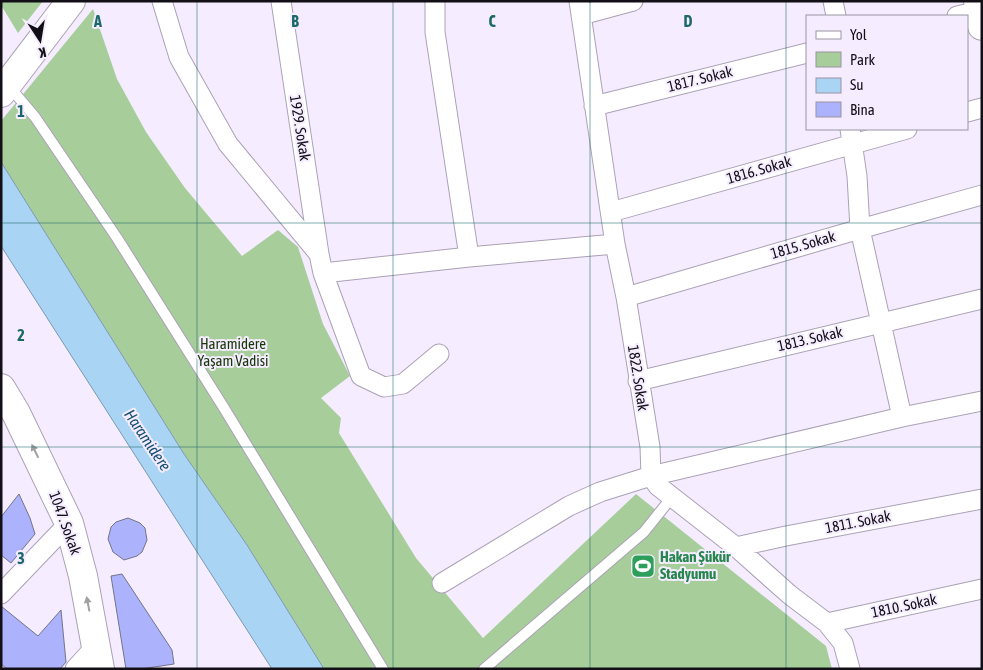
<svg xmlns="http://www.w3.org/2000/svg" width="983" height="670" font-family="'Asap Condensed',sans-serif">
<rect width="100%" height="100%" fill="#f5edff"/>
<path fill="#a7cd9b" d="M 1,1 L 43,1 L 18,33 L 1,5 Z
M 93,9 L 117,79 L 146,132 L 185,188 L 242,256 L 278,230 L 298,247 L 323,324 L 350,376 L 321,398 L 341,418 L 339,433 L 416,558 L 483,638 L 636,494 L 826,646 L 832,669 L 324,669 L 247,545 L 184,454 L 1,162 L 1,121 Z"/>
<path fill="#a9d4f4" stroke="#7c99b1" d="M 1,162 L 184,454 L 247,545 L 324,669 L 272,669 L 1,246 Z"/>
<path fill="#adb2fc" stroke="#727488" d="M 19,494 L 30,518 L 35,534 L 11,563 L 1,555 L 1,517 Z
M 128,518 L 140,523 L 145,528 L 147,540 L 142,552 L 137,556 L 124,560 L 113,552 L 108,539 L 111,527 L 116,522 Z
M 122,574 L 172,650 L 174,664 L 141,669 L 126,669 L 111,576 Z
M 1,606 L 38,636 L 61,610 L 66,662 L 60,669 L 7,669 L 1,664 Z"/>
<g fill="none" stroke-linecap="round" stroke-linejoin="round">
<g stroke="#aba1b6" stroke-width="12">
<path id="service" d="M 8,85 L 35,117 L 117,238 L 224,408 L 383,669
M 484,669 L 644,532 L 672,497"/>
</g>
<g stroke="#aba1b6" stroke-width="21">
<path id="minor" d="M 162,1 L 179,57 L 228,144 L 319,254 L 323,273 L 361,376 L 384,387 L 403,384 L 439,354
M 281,1 L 319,254
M 435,1 L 435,32 L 469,257
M 579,1 L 615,244 L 626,297 L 650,447 L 651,476 L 658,486 L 736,547 L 790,595 L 827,623 L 843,643 L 850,669
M 833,1 L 836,16
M 581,15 L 633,1
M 957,16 L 980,11
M 594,106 L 807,53
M 967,112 L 982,108
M 611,212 L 907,129
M 323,273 L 469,257 L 615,244
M 626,297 L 860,229 L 982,195
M 638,381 L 982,299
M 902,417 L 982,401
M 736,547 L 786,536 L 982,499
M 442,583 L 569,506 L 600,492 L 651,476 L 902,417 L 860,229 L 857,176 L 850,129
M 1,594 L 69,523
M 827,623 L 982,589
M 75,669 L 96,646"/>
</g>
<g stroke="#aba1b6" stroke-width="30">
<path id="secondary" d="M 978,1 L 982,26
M 1,93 L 71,1
M 1,388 L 16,413 L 69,523 L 83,576 L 100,669"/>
</g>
<use href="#service" stroke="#fff" stroke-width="10"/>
<use href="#minor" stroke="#fff" stroke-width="19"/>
<use href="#secondary" stroke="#fff" stroke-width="28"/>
</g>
<defs><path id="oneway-solid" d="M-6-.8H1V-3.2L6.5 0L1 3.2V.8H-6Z" transform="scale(1.25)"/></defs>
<g fill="#a09fa2">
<use href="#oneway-solid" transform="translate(35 451) rotate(-116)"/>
<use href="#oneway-solid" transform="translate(88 604) rotate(-101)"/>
</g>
<path fill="none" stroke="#1b6868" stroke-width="1" stroke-opacity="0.55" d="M 197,1 L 197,669M 393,1 L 393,669M 590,1 L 590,669M 786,1 L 786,669M 1,223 L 982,223M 1,447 L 982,447"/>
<defs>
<g id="stadium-square" transform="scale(1.25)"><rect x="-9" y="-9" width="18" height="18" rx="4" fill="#2e9e5b" stroke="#f5edff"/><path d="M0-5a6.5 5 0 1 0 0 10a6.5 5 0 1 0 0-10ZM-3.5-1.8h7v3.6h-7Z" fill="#fff"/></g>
</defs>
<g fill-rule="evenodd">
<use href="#stadium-square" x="643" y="566"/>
</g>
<g text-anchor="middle" stroke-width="4" stroke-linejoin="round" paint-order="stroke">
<g font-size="15" fill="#120f16" stroke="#f5edff">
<text transform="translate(700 79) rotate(-14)" y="5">1817. Sokak</text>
<text transform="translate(300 128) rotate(81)" y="5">1929. Sokak</text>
<text transform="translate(759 170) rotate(-16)" y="5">1816. Sokak</text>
<text transform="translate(803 245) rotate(-16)" y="5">1815. Sokak</text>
<text transform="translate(810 339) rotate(-13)" y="5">1813. Sokak</text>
<text transform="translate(638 378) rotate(81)" y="5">1822. Sokak</text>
<text transform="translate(858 522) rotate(-11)" y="5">1811. Sokak</text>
<text transform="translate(65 523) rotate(70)" y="5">1047. Sokak</text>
<text transform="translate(904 606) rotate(-12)" y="5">1810. Sokak</text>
</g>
<g font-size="15" fill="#163708" stroke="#f5edff">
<text x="233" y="349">Haramidere<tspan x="233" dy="17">Yaşam Vadisi</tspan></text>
</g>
<g font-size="15" font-weight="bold" fill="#27864d" stroke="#f5edff" text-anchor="start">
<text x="660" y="562">Hakan Şükür<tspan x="660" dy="17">Stadyumu</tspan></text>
</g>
<g font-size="16" font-style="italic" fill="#165073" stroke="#f5edff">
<text transform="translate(148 440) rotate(56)" y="6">Haramidere</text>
</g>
</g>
<g font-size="16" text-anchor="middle" font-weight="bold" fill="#1b6868" stroke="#f5edff" stroke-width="4" stroke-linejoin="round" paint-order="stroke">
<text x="98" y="27">A</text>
<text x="295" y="27">B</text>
<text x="492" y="27">C</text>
<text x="688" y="27">D</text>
<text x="21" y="117">1</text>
<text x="21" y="341">2</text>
<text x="21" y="564">3</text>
</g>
<rect width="983" height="670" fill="none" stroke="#120f16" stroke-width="5"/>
<rect x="806" y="15" width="162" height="115" fill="#f5edff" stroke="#9a94a2"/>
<rect x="816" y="31" width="25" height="8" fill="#ffffff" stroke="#9a94a2"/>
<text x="850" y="40" font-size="15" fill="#120f16">Yol</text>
<rect x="816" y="52" width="25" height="15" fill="#a7cd9b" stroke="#9a94a2"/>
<text x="850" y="65" font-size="15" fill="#120f16">Park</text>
<rect x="816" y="78" width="25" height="15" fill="#a9d4f4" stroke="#9a94a2"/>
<text x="850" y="90" font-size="15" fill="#120f16">Su</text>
<rect x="816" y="102" width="25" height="15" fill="#adb2fc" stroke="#9a94a2"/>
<text x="850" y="115" font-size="15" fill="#120f16">Bina</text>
<g transform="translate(40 40) rotate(168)" stroke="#f5edff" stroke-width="4" paint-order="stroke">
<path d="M0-4L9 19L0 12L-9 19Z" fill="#120f16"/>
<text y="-8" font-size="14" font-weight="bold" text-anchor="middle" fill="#120f16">K</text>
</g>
</svg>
